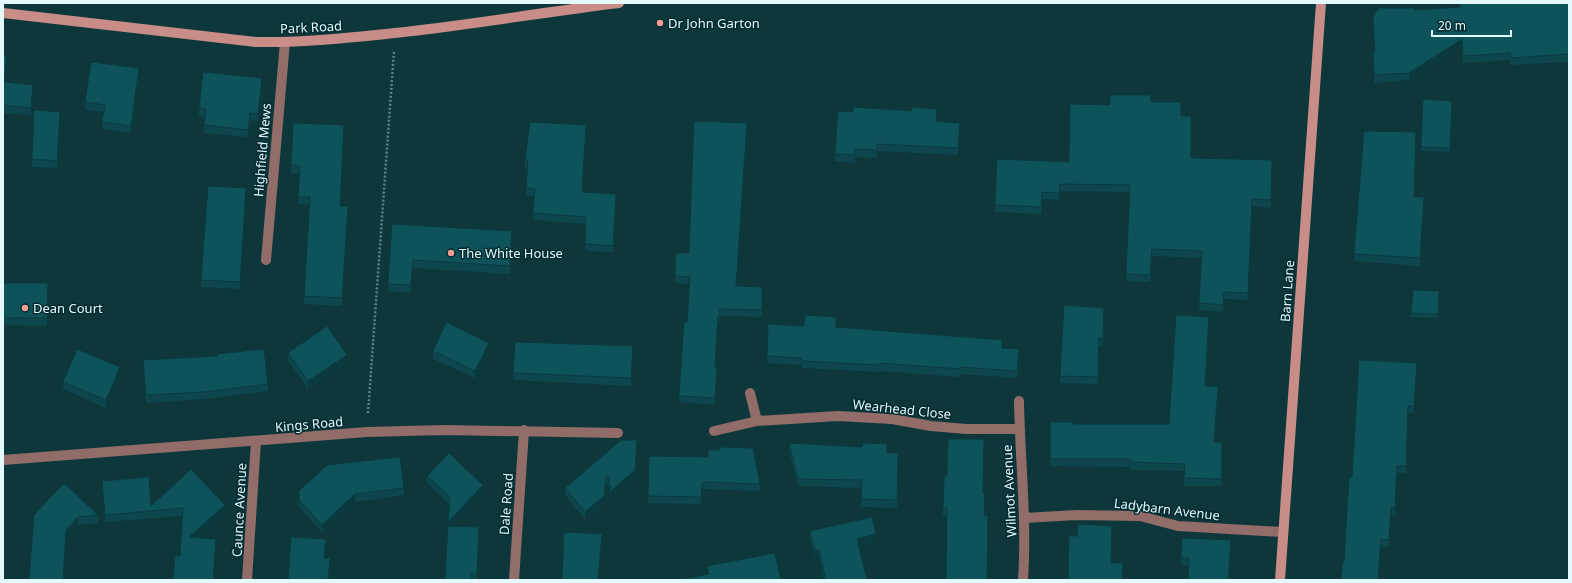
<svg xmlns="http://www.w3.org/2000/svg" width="1572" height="583" font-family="'Noto Sans',sans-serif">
<rect width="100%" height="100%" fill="#0e373b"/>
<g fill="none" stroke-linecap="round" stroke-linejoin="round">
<path stroke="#608285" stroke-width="2.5" stroke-dasharray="2 2" stroke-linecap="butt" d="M 368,413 L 394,51"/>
<path stroke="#916c68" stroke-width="10" d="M 266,260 L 285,42
M 750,393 L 757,421
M 1019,401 C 1020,460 1027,520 1023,580
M 714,431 L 757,421 L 838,416 L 892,419 L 931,426 L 966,429 L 1019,429
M 3,460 L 367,432 L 444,430 L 618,433
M 1024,518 L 1077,515 L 1140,516 L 1178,526 L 1282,532
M 247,580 L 256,441
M 514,580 L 524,430"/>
<path stroke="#c78d86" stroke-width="10" d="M 3,13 L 256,42 C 302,43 348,38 395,33 C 470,25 544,12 619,3
M 1280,580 L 1321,3"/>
</g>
<path fill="#0d474d" d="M 1460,3 L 1569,3 L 1569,62 L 1511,65 L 1510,60 L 1463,63 L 1462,46 L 1409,80 L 1374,83 L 1373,52 L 1375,52 L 1373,19 L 1415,10 L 1460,7 Z
M 3,56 L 7,64 L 5,82 L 33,92 L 31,115 L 3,113 Z
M 139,76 L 131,133 L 102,129 L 102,122 L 104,112 L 85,110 L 85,102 Z
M 262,85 L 258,121 L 250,120 L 248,137 L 204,133 L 205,117 L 199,116 L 199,108 Z
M 1423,99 L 1452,101 L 1450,152 L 1421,151 Z
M 1151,102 L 1181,116 L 1191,158 L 1272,160 L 1271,208 L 1252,206 L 1248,300 L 1224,299 L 1223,312 L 1199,310 L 1201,258 L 1152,256 L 1150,282 L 1126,281 L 1130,192 L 1060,191 L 1059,200 L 1042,199 L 1041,214 L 995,212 L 995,205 L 1069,162 L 1110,105 Z
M 937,117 L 937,121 L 960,130 L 958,155 L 877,151 L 877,158 L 856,157 L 855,163 L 835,161 L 835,154 Z
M 60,119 L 57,168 L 32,167 L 32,159 Z
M 747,130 L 736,286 L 762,287 L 762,317 L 720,316 L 719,323 L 718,323 L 715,368 L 717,374 L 715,405 L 679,402 L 679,396 L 687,322 L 690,284 L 675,283 L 675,276 L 689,253 Z
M 586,132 L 582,192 L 616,200 L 613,252 L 585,251 L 586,224 L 533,220 L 535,196 L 526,195 L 527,167 L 525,166 L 525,160 Z
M 344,133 L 340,206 L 348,214 L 342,306 L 304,304 L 310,205 L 298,204 L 299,174 L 291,173 L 291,165 Z
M 246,195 L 240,289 L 201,287 L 201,280 Z
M 1414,197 L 1424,205 L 1420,266 L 1354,261 L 1354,254 Z
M 392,224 L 512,239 L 510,274 L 413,268 L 411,293 L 388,291 Z
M 3,283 L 48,283 L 47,326 L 3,325 Z
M 1439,295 L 1438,318 L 1411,317 L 1411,313 Z
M 1104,315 L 1103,346 L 1099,346 L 1098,384 L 1060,383 L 1060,376 Z
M 1209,325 L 1206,386 L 1218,394 L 1215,442 L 1222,442 L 1222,486 L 1184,486 L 1184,471 L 1130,470 L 1130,467 L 1050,466 L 1050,422 L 1073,424 L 1169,424 Z
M 804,326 L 836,327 L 1002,348 L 1019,356 L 1017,378 L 960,374 L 960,377 L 879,371 L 879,372 L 802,368 L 802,365 L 767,363 L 767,356 Z
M 489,350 L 475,378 L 433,359 L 433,351 Z
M 288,353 L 347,362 L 308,389 L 288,360 Z
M 633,354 L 631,386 L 513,380 L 513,373 Z
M 143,360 L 268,384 L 268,391 L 204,399 L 146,403 Z
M 1417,371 L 1414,413 L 1408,413 L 1406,473 L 1397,473 L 1395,515 L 1391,515 L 1389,547 L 1381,547 L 1379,580 L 1341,580 L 1344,561 L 1352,478 Z
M 120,375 L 106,408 L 63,389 L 63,382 Z
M 789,443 L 887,453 L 898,453 L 897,508 L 861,507 L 861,488 L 798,486 L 789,451 Z
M 637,447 L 635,477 L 611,497 L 608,484 L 606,484 L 604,503 L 585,519 L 565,495 L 565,488 Z
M 649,456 L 760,484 L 760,491 L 702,489 L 701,504 L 648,503 Z
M 191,469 L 225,512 L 197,538 L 216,547 L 213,580 L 173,580 L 180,556 L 182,516 L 105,522 L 102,481 L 151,506 Z
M 427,476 L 483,493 L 451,526 L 479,535 L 477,580 L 445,580 L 449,504 L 427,483 Z
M 947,476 L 947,516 L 943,516 L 943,508 Z
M 404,488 L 404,495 L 355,502 L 322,532 L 299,507 L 299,491 Z
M 34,515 L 98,515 L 98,523 L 78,525 L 66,538 Z
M 810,531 L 876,542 L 859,546 L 867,580 L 824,580 L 819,557 L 815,558 L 810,539 Z
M 1231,547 L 1229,580 L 1188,580 L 1188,566 L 1181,565 L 1181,558 Z"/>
<path fill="#0a3a3f" d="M 1462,39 L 1462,46 L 1409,80 L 1409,73 Z
M 7,56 L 7,64 L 4,90 L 4,82 Z
M 139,68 L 139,76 L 131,133 L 131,126 Z
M 262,78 L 262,85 L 258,121 L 258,114 Z
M 33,85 L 33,92 L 31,115 L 31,108 Z
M 60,112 L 60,119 L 57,168 L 57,161 Z
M 250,113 L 250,120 L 248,137 L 248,130 Z
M 747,123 L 747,130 L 736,293 L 736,286 Z
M 960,123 L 960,130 L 958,155 L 958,148 Z
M 344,125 L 344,133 L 340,213 L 340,206 Z
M 586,125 L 586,132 L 582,198 L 582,192 Z
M 246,188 L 246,195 L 240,289 L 240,282 Z
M 1424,197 L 1424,205 L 1420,266 L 1420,258 Z
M 348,206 L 348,214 L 342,306 L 342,298 Z
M 512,231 L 512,239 L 510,274 L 510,266 Z
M 413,260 L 413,268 L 411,293 L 411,285 Z
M 718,316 L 718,323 L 715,374 L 715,367 Z
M 1209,317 L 1209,325 L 1205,393 L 1205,386 Z
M 489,343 L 489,350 L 475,378 L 475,371 Z
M 347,355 L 347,362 L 308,389 L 308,381 Z
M 1417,363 L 1417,371 L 1414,413 L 1414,406 Z
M 120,367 L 120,375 L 106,408 L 106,400 Z
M 1218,386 L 1218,394 L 1214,450 L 1214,442 Z
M 637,440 L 635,477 L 611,497 L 611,491 Z
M 606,477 L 604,503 L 585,519 L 585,512 Z
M 483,485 L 483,493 L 448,529 L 448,522 Z
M 355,494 L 355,502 L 322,532 L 322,525 Z
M 225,505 L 225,512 L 189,545 L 189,537 Z
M 78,517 L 78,525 L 66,538 L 63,580 L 66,530 Z
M 602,534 L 599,580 L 598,580 Z
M 876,534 L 876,542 L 857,547 L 857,539 Z
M 216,539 L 216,547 L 213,580 Z
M 1381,539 L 1381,547 L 1379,580 L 1378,580 Z
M 819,550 L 819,557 L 815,558 L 815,551 Z
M 330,558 L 330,566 L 328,580 Z"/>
<path fill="#0f535a" stroke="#0a3a3f" d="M 1460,3 L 1569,3 L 1569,54 L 1511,58 L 1510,53 L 1463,56 L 1462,39 L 1409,73 L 1374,75 L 1373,52 L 1375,52 L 1373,19 L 1375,13 L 1380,8 L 1415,8 L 1415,10 L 1460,7 Z
M 3,56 L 7,56 L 4,82 L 33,85 L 31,108 L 3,105 Z
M 91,62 L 139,68 L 131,126 L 102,122 L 105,105 L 85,102 Z
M 203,72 L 262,78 L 258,114 L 250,113 L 248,130 L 204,125 L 206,109 L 199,108 Z
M 1110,95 L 1151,95 L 1151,102 L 1181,102 L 1181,116 L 1191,116 L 1191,158 L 1272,160 L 1271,200 L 1252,199 L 1248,293 L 1224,292 L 1223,305 L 1199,303 L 1202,251 L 1152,249 L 1150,275 L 1126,274 L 1130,185 L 1060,184 L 1059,193 L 1042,192 L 1041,207 L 995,205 L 997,159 L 1069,162 L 1070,104 L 1110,105 Z
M 1423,99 L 1452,101 L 1450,148 L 1421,147 Z
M 853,107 L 912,111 L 912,107 L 937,109 L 936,121 L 960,123 L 958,148 L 877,144 L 877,150 L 856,149 L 855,155 L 835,154 L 838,111 L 853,112 Z
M 34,110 L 60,112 L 57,161 L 32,159 Z
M 694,121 L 747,123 L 736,286 L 762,287 L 762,310 L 720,309 L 719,316 L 718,316 L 715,367 L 717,368 L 715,398 L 679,396 L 684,322 L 687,322 L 690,277 L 675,276 L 676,253 L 689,253 Z
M 530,122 L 586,125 L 582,192 L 616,194 L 613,246 L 585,244 L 586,217 L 533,213 L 535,189 L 526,188 L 528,160 L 525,160 Z
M 293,123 L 344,125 L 340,206 L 348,206 L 342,298 L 304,296 L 310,197 L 298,197 L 300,166 L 291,165 Z
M 1364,131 L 1416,132 L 1414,197 L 1424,197 L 1420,258 L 1354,254 Z
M 208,186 L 246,188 L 240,282 L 201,280 Z
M 392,224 L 512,231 L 510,266 L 413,260 L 411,285 L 388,284 Z
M 3,283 L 48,283 L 47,318 L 3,318 Z
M 1413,290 L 1439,291 L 1438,314 L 1411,313 Z
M 1064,305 L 1104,308 L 1103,338 L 1099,338 L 1098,377 L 1060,376 Z
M 805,315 L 836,317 L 836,327 L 1002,340 L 1002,348 L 1019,349 L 1017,371 L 960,367 L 960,369 L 879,363 L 879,365 L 802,361 L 802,358 L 767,356 L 768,324 L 804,326 Z
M 1176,315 L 1209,317 L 1205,386 L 1218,386 L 1214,442 L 1222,442 L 1222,479 L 1184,478 L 1185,464 L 1130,462 L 1131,459 L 1050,459 L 1050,422 L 1073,422 L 1073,424 L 1169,424 Z
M 446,322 L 489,343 L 475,371 L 433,351 Z
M 327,326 L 347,355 L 308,381 L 288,353 Z
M 515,342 L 633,346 L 631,378 L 513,373 Z
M 77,349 L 120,367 L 106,400 L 63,382 Z
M 264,349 L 268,384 L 204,392 L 146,395 L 143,360 L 217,356 L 217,354 Z
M 1359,360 L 1417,363 L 1414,406 L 1408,406 L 1406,466 L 1397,466 L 1395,508 L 1391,507 L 1389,540 L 1381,539 L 1378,580 L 1341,580 L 1343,561 L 1344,561 L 1349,478 L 1352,478 Z
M 948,439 L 984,439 L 983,493 L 985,493 L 984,515 L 988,515 L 987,580 L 946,580 L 947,508 L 943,508 L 944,476 L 947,476 Z
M 621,440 L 637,440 L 635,470 L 611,491 L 608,477 L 606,477 L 604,496 L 585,512 L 565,488 Z
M 789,443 L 862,447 L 863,443 L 887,444 L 887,453 L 898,453 L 897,500 L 861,499 L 862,480 L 798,479 Z
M 719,447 L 753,448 L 760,484 L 702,482 L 701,497 L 648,496 L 649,456 L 708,457 L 708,450 L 719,450 Z
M 449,453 L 483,485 L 448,522 L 450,497 L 427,476 Z
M 400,457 L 404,488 L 355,494 L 322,525 L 299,500 L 299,491 L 327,465 Z
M 191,469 L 225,505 L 189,537 L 216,539 L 213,580 L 173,580 L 175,556 L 180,556 L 183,508 L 105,515 L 102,481 L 149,477 L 151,506 Z
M 64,483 L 98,515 L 78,517 L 66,530 L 63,580 L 29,580 L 34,515 Z
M 872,517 L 876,534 L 857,539 L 867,580 L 826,580 L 819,550 L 815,551 L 810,531 Z
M 1078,524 L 1112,526 L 1111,563 L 1123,563 L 1122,580 L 1068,580 L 1069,536 L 1077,536 Z
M 448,526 L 479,527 L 477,574 L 471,574 L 471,580 L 445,580 Z
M 564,532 L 602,534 L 598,580 L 566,580 L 566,579 L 562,579 Z
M 291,537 L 326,539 L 324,558 L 330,558 L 328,580 L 288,580 Z
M 1182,538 L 1231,540 L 1228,580 L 1188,580 L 1189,558 L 1181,558 Z
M 775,553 L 781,580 L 678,580 L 709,574 L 707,566 Z"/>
<g fill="#f59c93" stroke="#022c31" stroke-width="1.5">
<circle cx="660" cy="23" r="4"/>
<circle cx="451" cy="253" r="4"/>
<circle cx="25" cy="308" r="4"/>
</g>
<g text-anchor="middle" stroke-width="3" stroke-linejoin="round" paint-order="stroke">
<g font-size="13" fill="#e4f9fc" stroke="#022c31" text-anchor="start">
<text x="668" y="28">Dr John Garton</text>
<text x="459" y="258">The White House</text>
<text x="33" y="313">Dean Court</text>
</g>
<g font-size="13" fill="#e4f9fc" stroke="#022c31">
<text transform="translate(311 27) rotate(-3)" y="5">Park Road</text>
<text transform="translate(262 150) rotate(-85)" y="5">Highfield Mews</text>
<text transform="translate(1287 291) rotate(-86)" y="5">Barn Lane</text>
<text transform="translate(902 409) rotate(6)" y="5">Wearhead Close</text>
<text transform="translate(309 424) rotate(-5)" y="5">Kings Road</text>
<text transform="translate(1009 491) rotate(-93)" y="5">Wilmot Avenue</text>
<text transform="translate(506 504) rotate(-86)" y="5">Dale Road</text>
<text transform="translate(1167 509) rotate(7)" y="5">Ladybarn Avenue</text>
<text transform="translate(239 510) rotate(-87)" y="5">Caunce Avenue</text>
</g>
</g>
<rect width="1572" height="583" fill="none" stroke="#e4f9fc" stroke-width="8"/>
<path d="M1432 30v6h79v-6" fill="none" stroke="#e4f9fc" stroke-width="2"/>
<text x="1438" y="30" font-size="12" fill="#e4f9fc" stroke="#022c31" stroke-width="3" paint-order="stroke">20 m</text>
</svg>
